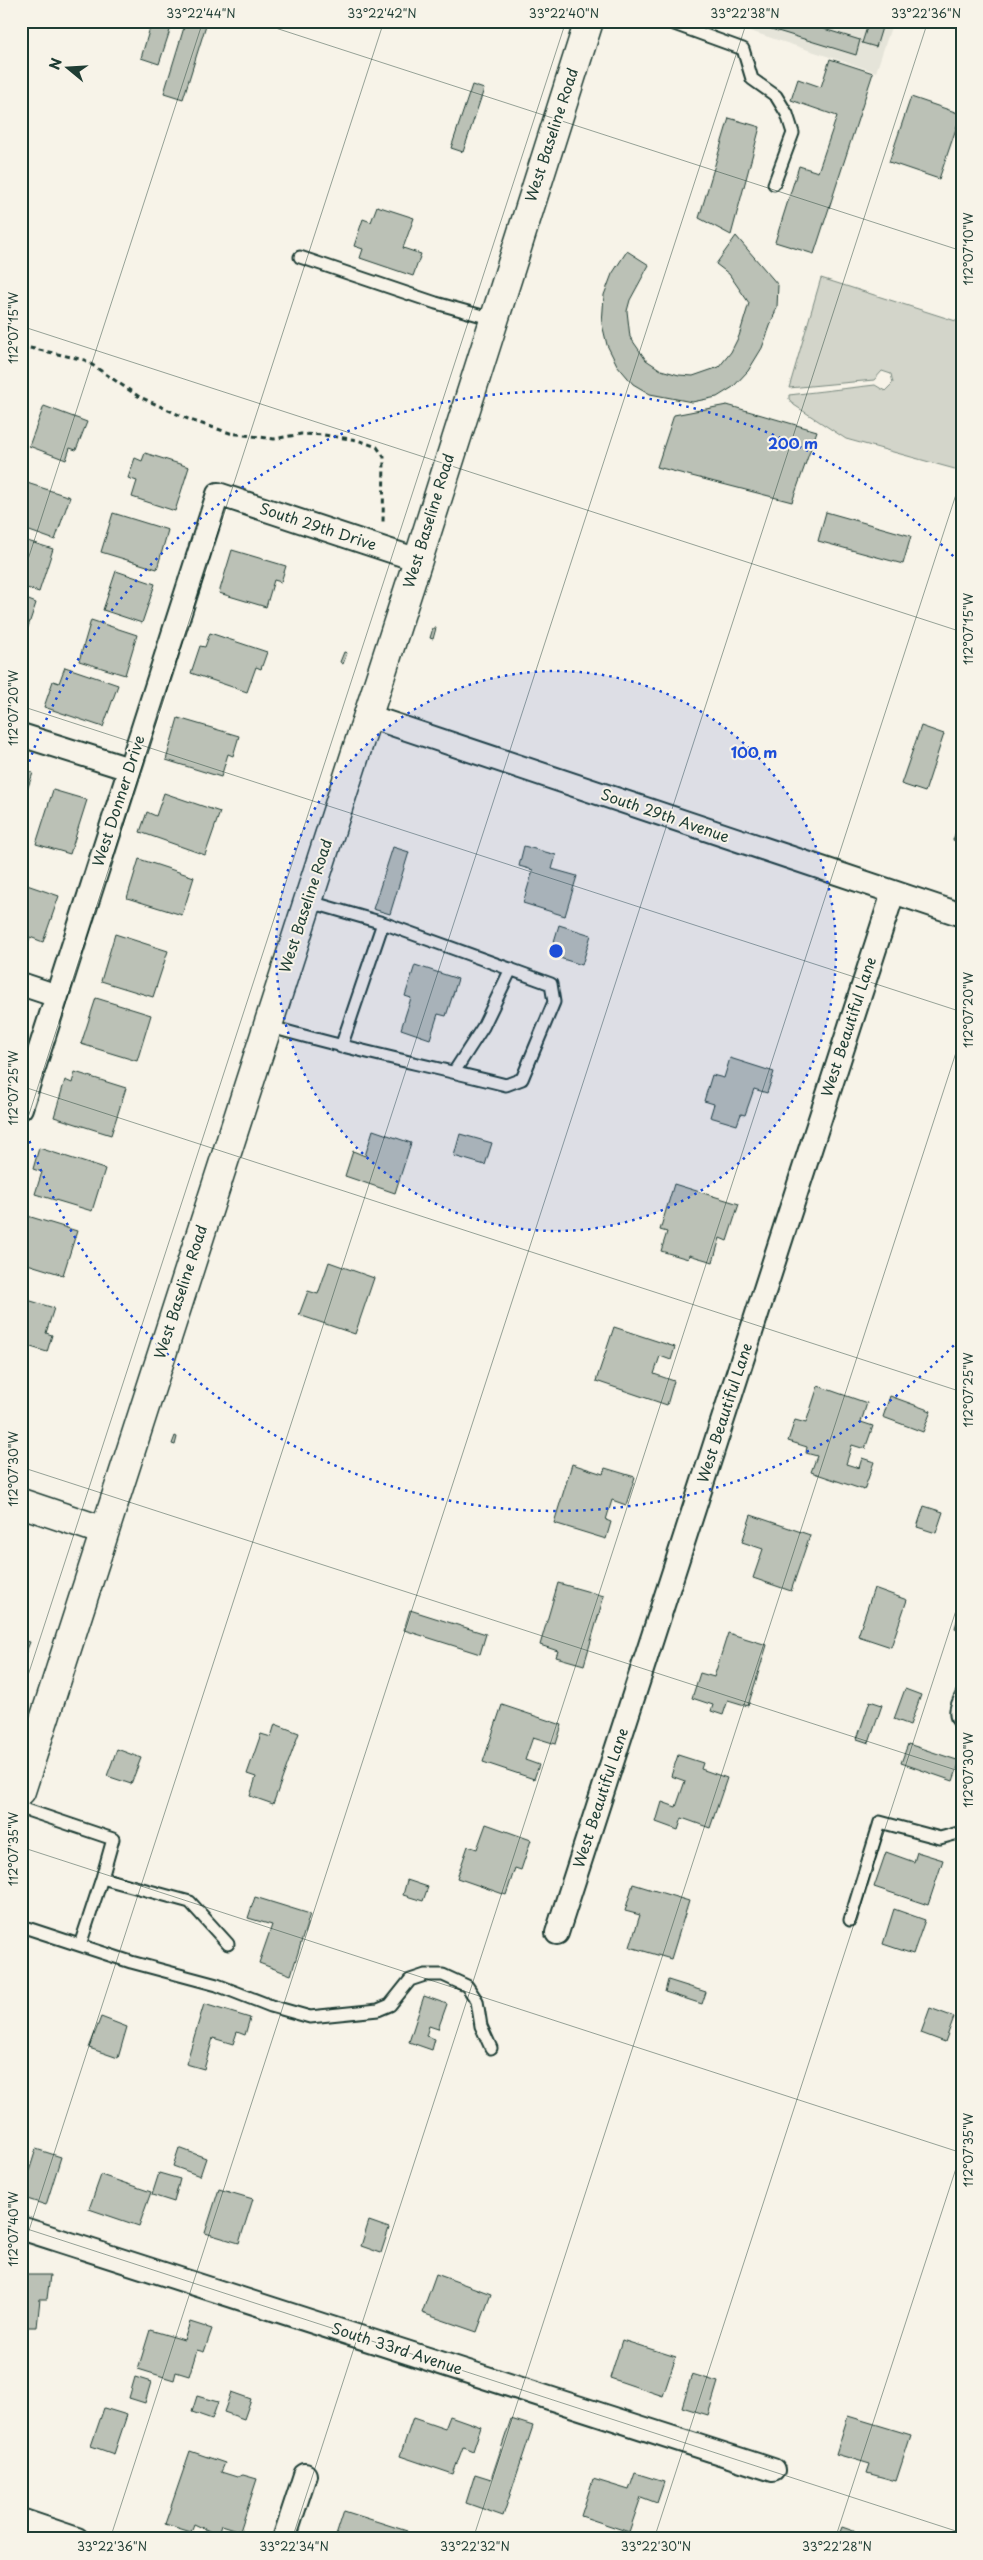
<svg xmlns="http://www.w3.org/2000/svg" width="983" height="2560" font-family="'Playpen Sans',sans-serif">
<rect width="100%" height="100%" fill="#f7f3e8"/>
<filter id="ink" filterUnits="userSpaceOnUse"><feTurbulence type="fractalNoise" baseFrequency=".02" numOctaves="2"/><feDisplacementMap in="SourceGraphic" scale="10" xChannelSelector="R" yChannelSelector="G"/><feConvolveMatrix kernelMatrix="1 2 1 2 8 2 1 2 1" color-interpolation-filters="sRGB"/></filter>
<g filter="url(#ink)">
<path fill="#e5e4d9" d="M 719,21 L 893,21 L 876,72 Z"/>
<path fill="#d3d5ca" stroke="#79897f" d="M 821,278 L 962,323 L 962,471 L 846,439 L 794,405 L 789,399 L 789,395 L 875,385 L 885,391 L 893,383 L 891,374 L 882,371 L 874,380 L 789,388 Z"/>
<path fill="#bbc1b6" stroke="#1f3d34" d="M 152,21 L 173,21 L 159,64 L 141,58 Z
M 186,21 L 206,25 L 183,99 L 164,93 Z
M 749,21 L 764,21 L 763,25 Z
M 770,21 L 798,21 L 860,40 L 856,55 L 768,28 Z
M 869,21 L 884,21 L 876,47 L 862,43 Z
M 830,59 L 873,73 L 814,254 L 775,242 L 799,166 L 818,172 L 837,116 L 791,100 L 798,79 L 821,87 Z
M 472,85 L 484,89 L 463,152 L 451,148 Z
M 911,97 L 961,114 L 939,179 L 889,162 Z
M 729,118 L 760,127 L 731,235 L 699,218 Z
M 377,206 L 414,218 L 403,248 L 421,254 L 413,276 L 360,258 L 363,249 L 354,246 L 363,219 L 371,222 Z
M 736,236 L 778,285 L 777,307 L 762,348 L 748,371 L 733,387 L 717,397 L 692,402 L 650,394 L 633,384 L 617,365 L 607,345 L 602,324 L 604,295 L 612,274 L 627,251 L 649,265 L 630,300 L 627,311 L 630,337 L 646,360 L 661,370 L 679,375 L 693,376 L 719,367 L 731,352 L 739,336 L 749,303 L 729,274 L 716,264 Z
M 727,405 L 817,431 L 792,502 L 657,467 L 674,415 Z
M 44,406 L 87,422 L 76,450 L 70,448 L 66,460 L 29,446 Z
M 145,453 L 189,467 L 175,511 L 132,497 L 137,481 L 128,478 L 135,458 L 142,461 Z
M 21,481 L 70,497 L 55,540 L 21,528 Z
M 826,512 L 911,536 L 903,564 L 818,541 Z
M 113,513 L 168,530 L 157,569 L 101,552 Z
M 21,539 L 53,549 L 39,592 L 21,586 Z
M 232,550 L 286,566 L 281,582 L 274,580 L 266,607 L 219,593 Z
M 116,571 L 155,584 L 142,623 L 103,610 Z
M 21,597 L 36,603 L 22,645 L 21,645 Z
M 91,620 L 137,635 L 125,675 L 79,661 Z
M 433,628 L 436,628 L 433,639 L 430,638 Z
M 210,633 L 267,652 L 261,669 L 256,667 L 247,692 L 191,673 L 200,646 L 205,647 Z
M 344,652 L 347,653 L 343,664 L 340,662 Z
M 65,667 L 118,685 L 103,727 L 44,707 L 53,681 L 59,683 Z
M 178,718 L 239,736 L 233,756 L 228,754 L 221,777 L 166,760 Z
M 921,726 L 944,734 L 925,792 L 901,784 Z
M 21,769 L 33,773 L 21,807 Z
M 53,790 L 87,800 L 70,854 L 36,844 Z
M 164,793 L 220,812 L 205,855 L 140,832 L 147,812 L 156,816 Z
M 962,815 L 962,843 L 953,840 Z
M 524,846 L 556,855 L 552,869 L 577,876 L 565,916 L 523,903 L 533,870 L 519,866 Z
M 393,847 L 409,852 L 390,914 L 373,909 Z
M 139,859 L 194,877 L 182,915 L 127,898 Z
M 24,884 L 59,896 L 43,942 L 30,937 L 26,949 L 21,948 L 21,892 Z
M 559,925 L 591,935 L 582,965 L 550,955 Z
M 115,934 L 168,951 L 153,997 L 101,981 Z
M 415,965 L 458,979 L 446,1016 L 438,1014 L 430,1039 L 401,1029 L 411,998 L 405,996 Z
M 96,998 L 151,1015 L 137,1061 L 81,1044 Z
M 730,1058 L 774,1072 L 767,1093 L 754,1089 L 745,1115 L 741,1114 L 737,1125 L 710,1117 L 714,1104 L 704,1101 L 712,1075 L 724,1078 Z
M 75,1072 L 126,1088 L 111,1135 L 54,1117 L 65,1080 L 72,1083 Z
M 373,1130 L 411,1143 L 395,1193 L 345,1176 L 353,1151 L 365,1156 Z
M 460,1134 L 492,1143 L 485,1165 L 454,1156 Z
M 39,1148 L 105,1169 L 92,1211 L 35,1194 L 42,1172 L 33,1169 Z
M 674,1184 L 739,1204 L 727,1241 L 720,1238 L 713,1262 L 689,1255 L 688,1259 L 661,1251 L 667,1232 L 660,1230 Z
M 21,1214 L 77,1231 L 63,1275 L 21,1262 Z
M 329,1262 L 374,1278 L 355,1334 L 299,1315 L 308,1291 L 318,1294 Z
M 21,1298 L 54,1308 L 46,1333 L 52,1335 L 47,1352 L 21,1344 Z
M 614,1327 L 675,1347 L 671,1360 L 660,1356 L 654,1374 L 674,1381 L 667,1405 L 596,1381 Z
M 818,1386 L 867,1403 L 861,1422 L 873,1426 L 865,1449 L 852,1445 L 846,1464 L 859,1468 L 862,1458 L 874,1462 L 864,1490 L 811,1472 L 817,1456 L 806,1453 L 807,1447 L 788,1441 L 795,1420 L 806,1423 Z
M 890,1396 L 931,1411 L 923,1432 L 883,1417 Z
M 175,1436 L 177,1437 L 175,1445 L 172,1444 Z
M 572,1464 L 603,1474 L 605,1468 L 635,1477 L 626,1505 L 612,1500 L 606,1520 L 611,1522 L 606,1539 L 554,1523 Z
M 924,1506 L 943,1512 L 936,1533 L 917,1527 Z
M 751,1515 L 810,1535 L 791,1591 L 753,1578 L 763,1549 L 742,1542 Z
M 558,1583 L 604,1596 L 584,1665 L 556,1657 L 558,1651 L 540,1645 Z
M 874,1588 L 907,1600 L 891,1647 L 858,1636 Z
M 961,1607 L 962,1607 L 962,1630 L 955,1628 Z
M 410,1610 L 486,1634 L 480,1654 L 404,1630 Z
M 728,1633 L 767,1645 L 748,1706 L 728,1700 L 723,1715 L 711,1711 L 713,1705 L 692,1698 L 700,1673 L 714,1677 Z
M 26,1641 L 30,1642 L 26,1652 L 23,1651 Z
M 905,1689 L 921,1695 L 910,1725 L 894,1719 Z
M 870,1701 L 882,1705 L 869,1743 L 857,1739 Z
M 502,1705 L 562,1725 L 556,1744 L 533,1737 L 525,1760 L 539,1765 L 534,1779 L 483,1762 Z
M 275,1724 L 299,1733 L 273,1804 L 250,1796 L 256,1777 L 247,1774 L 261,1734 L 271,1737 Z
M 908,1744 L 960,1761 L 953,1781 L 901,1763 Z
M 117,1749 L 141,1758 L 131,1784 L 107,1776 Z
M 678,1755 L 703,1763 L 701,1769 L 727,1778 L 710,1828 L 682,1818 L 678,1830 L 656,1822 L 662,1802 L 676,1807 L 685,1781 L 671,1776 Z
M 486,1824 L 531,1840 L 521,1870 L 515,1868 L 506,1895 L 457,1878 L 468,1846 L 477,1849 Z
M 886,1852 L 914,1862 L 917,1852 L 943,1860 L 928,1905 L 874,1887 Z
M 407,1880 L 428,1887 L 423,1901 L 403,1895 Z
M 633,1884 L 689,1901 L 671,1959 L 630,1947 L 640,1915 L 625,1911 Z
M 255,1897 L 310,1914 L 291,1975 L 259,1963 L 272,1925 L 248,1918 Z
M 894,1909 L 925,1920 L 913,1954 L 883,1944 Z
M 668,1980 L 706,1992 L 702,2004 L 665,1992 Z
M 424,1996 L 447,2004 L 438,2029 L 429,2026 L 426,2036 L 435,2039 L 432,2050 L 409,2042 Z
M 204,2004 L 250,2018 L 245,2035 L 237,2032 L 233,2044 L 213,2038 L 204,2069 L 186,2064 Z
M 930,2008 L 954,2017 L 945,2042 L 921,2033 Z
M 101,2017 L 127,2027 L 118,2058 L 89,2048 Z
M 179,2148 L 206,2158 L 200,2176 L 173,2166 Z
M 36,2149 L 61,2157 L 46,2205 L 21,2197 Z
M 159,2173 L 180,2179 L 174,2202 L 152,2195 Z
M 101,2175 L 151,2192 L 139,2226 L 89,2209 Z
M 219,2189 L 253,2199 L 239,2243 L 205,2233 Z
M 369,2221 L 389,2228 L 381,2253 L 361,2246 Z
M 436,2274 L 491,2294 L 477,2332 L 422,2313 Z
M 25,2275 L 50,2275 L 47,2299 L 40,2299 L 37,2327 L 25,2327 L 25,2335 L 21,2335 L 21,2288 L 25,2288 Z
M 190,2322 L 212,2329 L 204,2352 L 197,2350 L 189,2376 L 176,2372 L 174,2380 L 138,2369 L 150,2330 L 184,2340 Z
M 622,2340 L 676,2357 L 663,2396 L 610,2378 Z
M 692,2374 L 718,2382 L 708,2415 L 682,2407 Z
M 135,2377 L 151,2382 L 145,2403 L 129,2398 Z
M 231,2392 L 251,2399 L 244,2419 L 224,2412 Z
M 197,2396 L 218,2402 L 212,2419 L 192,2412 Z
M 104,2408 L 127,2415 L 114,2454 L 91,2446 Z
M 450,2416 L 481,2427 L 473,2451 L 463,2447 L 453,2474 L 400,2456 L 413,2418 L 445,2429 Z
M 848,2416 L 911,2435 L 896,2481 L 867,2473 L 870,2464 L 836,2454 Z
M 511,2419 L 533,2426 L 503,2516 L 466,2503 L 475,2474 L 491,2479 Z
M 190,2451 L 225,2463 L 221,2472 L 237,2477 L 243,2475 L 257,2479 L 240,2531 L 221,2525 L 218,2535 L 194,2524 L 191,2532 L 165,2524 Z
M 635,2473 L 664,2482 L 657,2503 L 641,2497 L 629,2532 L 581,2516 L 593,2479 L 629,2490 Z
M 344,2511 L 407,2531 L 405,2539 L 335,2539 Z
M 842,2527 L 865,2535 L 864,2539 L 819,2539 L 822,2531 L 838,2537 Z"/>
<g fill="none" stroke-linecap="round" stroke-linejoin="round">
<g stroke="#1f3d34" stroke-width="15">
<path id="service" d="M 666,21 L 743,49 L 752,79 L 776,96 L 787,114 L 793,133 L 774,184
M 300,257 L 436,303 L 493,319
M 268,1026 C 346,1049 426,1065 506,1085 L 522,1079 L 554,1002 L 551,984 L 383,923 L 307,901
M 341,1047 L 383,923
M 454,1072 L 483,1027 L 511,969
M 962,1694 C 957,1704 951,1716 962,1725
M 21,1808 L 113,1839 L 102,1878
M 850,1920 L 880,1822 L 940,1838 L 962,1832
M 21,1926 L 131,1962 L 217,1985 L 271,2006 L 310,2017 L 378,2010 L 390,2005 L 410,1980 L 425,1975 L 443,1975 L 467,1986 L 477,2001 L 481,2026 L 491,2048
M 80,1945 L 102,1878 L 190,1902 L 228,1944"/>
</g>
<g stroke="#1f3d34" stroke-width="26">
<path id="minor" d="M 368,716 L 962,915
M 21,735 L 129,769
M 21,984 L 57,996
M 21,1108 L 218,494 L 418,560
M 557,1933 L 893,893
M 21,2228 L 773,2470
M 21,2520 L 77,2539
M 284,2539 L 305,2475"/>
</g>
<g stroke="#1f3d34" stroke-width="31">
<path id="tertiary" d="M 21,1503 L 104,1531"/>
</g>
<g stroke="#1f3d34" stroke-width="31">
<path id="primary" d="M 21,1791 L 418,560 L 589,21"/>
</g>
<path stroke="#1f3d34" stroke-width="3" stroke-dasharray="5 4" stroke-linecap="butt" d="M 21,346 L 85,360 L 138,396 L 190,420 L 230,433 L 274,439 L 301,434 L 324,435 L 357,440 L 377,447 L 384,457 L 383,524"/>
<use href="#service" stroke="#f7f3e8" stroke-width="11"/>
<use href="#minor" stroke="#f7f3e8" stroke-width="22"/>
<use href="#tertiary" stroke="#f7f3e8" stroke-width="28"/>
<use href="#primary" stroke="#f7f3e8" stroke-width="28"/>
</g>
</g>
<path fill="none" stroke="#1f3d34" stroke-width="1" stroke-opacity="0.45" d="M 254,21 L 962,251M 21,23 L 22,21M 21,326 L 962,632M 21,581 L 203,21M 21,706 L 962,1012M 21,1086 L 962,1392M 21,1139 L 384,21M 21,1467 L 962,1772M 21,1697 L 566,21M 21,1847 L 962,2153M 21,2227 L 962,2533M 21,2255 L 747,21M 110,2539 L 928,21M 292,2539 L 962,476M 473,2539 L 962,1034M 654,2539 L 962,1592M 835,2539 L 962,2150"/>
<circle cx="556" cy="951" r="280" fill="#1d4ed8" fill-opacity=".12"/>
<g fill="none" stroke="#1d4ed8" stroke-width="2.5" stroke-dasharray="2.5 5">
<circle cx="556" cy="951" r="280"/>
<path d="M959 1340A560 560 0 0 1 22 1119M22 783A560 560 0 0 1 959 562"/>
</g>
<g text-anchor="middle" stroke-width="4" stroke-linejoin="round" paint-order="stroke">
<g font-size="15" fill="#1f3d34" stroke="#f7f3e8">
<text transform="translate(552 135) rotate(-72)" y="5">West Baseline Road</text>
<text transform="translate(429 521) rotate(-73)" y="5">West Baseline Road</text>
<text transform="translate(318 527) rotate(18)" y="5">South 29th Drive</text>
<text transform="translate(119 801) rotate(-72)" y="5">West Donner Drive</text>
<text transform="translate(665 816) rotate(19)" y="5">South 29th Avenue</text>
<text transform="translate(306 906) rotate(-72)" y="5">West Baseline Road</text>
<text transform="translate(849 1027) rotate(-72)" y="5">West Beautiful Lane</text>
<text transform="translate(181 1292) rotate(-72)" y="5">West Baseline Road</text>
<text transform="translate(725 1413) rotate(-72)" y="5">West Beautiful Lane</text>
<text transform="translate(601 1798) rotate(-72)" y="5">West Beautiful Lane</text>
<text transform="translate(397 2349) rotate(18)" y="5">South 33rd Avenue</text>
</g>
</g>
<circle cx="556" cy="951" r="8" fill="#1d4ed8" stroke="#f7f3e8" stroke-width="2.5"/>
<g font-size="15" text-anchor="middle" font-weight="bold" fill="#1d4ed8" stroke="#f7f3e8" stroke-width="4" stroke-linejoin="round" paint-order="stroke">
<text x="793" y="449">200 m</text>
<text x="754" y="758">100 m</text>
</g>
<rect width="983" height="2560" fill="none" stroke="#f7f3e8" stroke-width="55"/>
<g transform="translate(68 68) rotate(288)" stroke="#f7f3e8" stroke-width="4" paint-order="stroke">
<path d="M0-4L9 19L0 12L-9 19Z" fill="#1f3d34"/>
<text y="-8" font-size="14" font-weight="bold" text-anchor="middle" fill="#1f3d34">N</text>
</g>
<rect x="28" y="28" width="928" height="2504" fill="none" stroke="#1f3d34" stroke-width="2"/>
<g font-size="12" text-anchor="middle" fill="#1f3d34">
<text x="201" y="18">33°22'44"N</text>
<text x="382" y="18">33°22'42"N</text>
<text x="564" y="18">33°22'40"N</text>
<text x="745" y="18">33°22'38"N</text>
<text x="926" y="18">33°22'36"N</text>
<text transform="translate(969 249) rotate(-90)" y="4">112°07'10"W</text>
<text transform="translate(14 328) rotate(-90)" y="4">112°07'15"W</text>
<text transform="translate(969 629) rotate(-90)" y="4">112°07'15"W</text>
<text transform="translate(14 708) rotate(-90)" y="4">112°07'20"W</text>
<text transform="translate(969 1010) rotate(-90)" y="4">112°07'20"W</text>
<text transform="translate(14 1088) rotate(-90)" y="4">112°07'25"W</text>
<text transform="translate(969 1390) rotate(-90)" y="4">112°07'25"W</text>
<text transform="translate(14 1469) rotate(-90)" y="4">112°07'30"W</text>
<text transform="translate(969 1770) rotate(-90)" y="4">112°07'30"W</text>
<text transform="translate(14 1849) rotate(-90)" y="4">112°07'35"W</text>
<text transform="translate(969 2150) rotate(-90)" y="4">112°07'35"W</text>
<text transform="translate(14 2229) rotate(-90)" y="4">112°07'40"W</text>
<text x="112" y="2551">33°22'36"N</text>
<text x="294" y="2551">33°22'34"N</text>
<text x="475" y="2551">33°22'32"N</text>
<text x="656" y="2551">33°22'30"N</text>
<text x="837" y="2551">33°22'28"N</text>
</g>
</svg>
